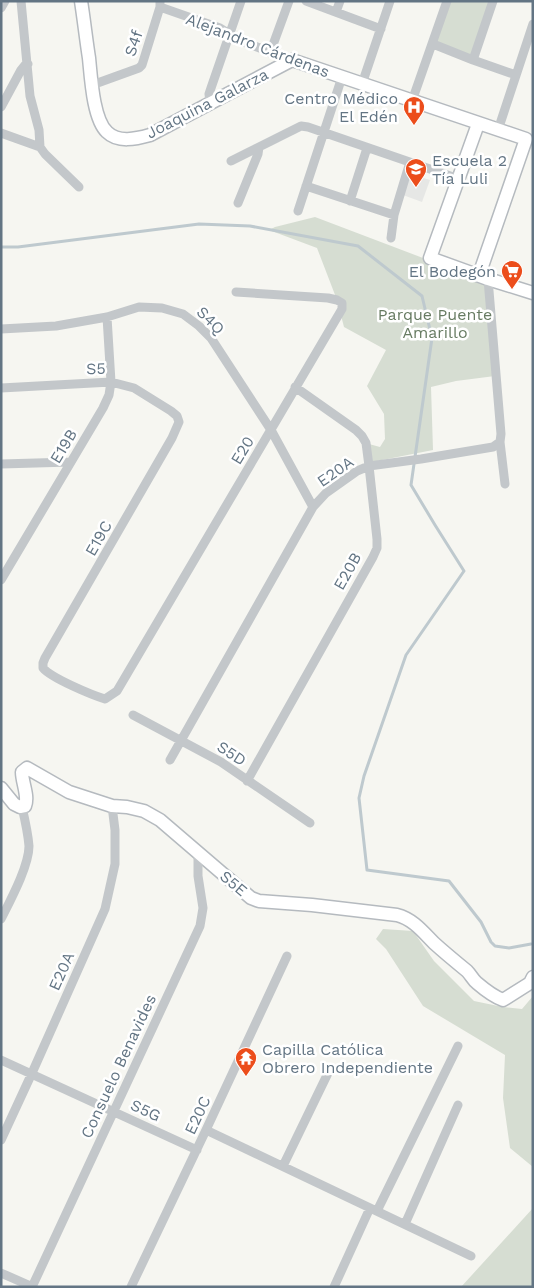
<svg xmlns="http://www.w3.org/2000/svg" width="534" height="1288" font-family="'Work Sans',sans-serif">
<rect width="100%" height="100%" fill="#f6f6f1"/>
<path fill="#e6e7e5" d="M 411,174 L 430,180 L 422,202 L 403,195 Z"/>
<path fill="#d6ddd2" d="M 451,1 L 491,1 L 475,57 L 436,42 Z
M 315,217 L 423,258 L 488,279 L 495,376 L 456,381 L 431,387 L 433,450 L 372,462 L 369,444 L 380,447 L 385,439 L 384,414 L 367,386 L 386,350 L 344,327 L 337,300 L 317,248 L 269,230 L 275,227 Z
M 383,929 L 413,931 L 434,961 L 474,1001 L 503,1007 L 522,1009 L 533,996 L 533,1167 L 510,1148 L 503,1098 L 505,1055 L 423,1006 L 386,949 L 376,939 Z
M 533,1208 L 533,1287 L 461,1287 Z"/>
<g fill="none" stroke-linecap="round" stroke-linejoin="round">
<path stroke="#bec9ce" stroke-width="3" d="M 1,247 L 18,247 L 199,224 L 250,226 L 358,246 L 422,296 L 432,338 L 411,485 L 435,525 L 464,571 L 406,655 L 364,776 L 359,798 L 367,870 L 449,881 L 481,922 L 491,942 L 495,946 L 509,948 L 531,944"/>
<g stroke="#b5babf" stroke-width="15">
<path id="secondary" d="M 81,1 C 84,20 86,39 89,58 C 91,77 93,119 107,132 C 118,143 136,139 150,135 L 292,60 L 526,139 L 479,275
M 478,124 L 430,258 L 488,279 L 533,293
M 1,788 L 14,804 L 20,807 L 25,806 C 29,796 22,783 22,772 L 27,768 L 69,792 L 112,806 L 127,807 L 144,811 L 160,820 L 251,898 L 259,901 L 312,905 L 397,915 C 413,919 423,932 434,943 C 445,953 456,962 467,971 C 471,975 473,980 477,983 C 484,989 495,997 503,1000 L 530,983 L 533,977"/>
</g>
<path stroke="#c3c7ca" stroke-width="9" d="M 21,1 L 30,96 L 39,130 L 40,147
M 306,1 L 381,29
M 160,7 L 220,28 L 241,41 L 292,60
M 1,8 L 5,1
M 336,12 L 340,1
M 433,44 L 473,60 L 516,75
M 270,53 L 289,1
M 473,60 L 493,1
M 362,84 L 390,1
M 92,85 L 139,68 L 142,65 L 160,7 L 160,1
M 412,101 L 447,1
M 210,102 L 209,94 L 211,88 L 241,1
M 1,107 L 21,70 L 25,65 L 28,64
M 498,130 L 533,24
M 1,133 L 40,147 L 45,154 L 79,187
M 231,161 L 301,126 L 308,127 L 459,179
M 306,186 L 394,215
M 350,201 L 367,148
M 238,203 L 258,154 L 259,147
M 298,211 L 342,77
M 391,238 L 394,215 L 410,162
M 1,329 L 56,326 L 107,317 L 139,307 L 162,308 L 183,314 L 199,326 L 211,338 L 271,430 L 313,507
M 1,388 L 111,382 L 134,388 L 171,411 L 177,416 L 179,422 L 172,438 L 45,658 L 43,663 L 43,668 C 51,678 92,695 105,699 L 117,691 L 342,309 L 342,303 L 337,300 L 328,298 L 236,292
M 500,442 L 505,484
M 1,464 L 71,462
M 1,580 L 103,408 L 109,395 L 111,382 L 107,317
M 133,715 L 221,762 L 310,823
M 170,760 L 313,507 L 326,493 L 357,471 L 369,466 L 421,459 L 493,447 L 500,442 L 501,434 L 488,279
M 247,781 L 373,557 L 377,548 L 377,539 L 369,466 L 366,443 L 362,436 L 356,430 L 295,387
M 1,919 C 10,901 29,866 29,846 C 28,833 25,820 22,807
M 1,1060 L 197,1150
M 206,1130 L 471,1256
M 1,1140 L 32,1073 L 105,909 L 115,864 L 115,830 L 112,806
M 283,1166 L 329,1071
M 377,1211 L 458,1046
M 405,1224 L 458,1105
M 1,1273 L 33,1287
M 32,1287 L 200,926 L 203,908 L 198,876 L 198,853
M 131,1287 L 206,1130 L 287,956
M 334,1287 L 370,1208"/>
<use href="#secondary" stroke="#fff" stroke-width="12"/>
</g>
<defs>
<g id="hospital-pin" transform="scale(1.125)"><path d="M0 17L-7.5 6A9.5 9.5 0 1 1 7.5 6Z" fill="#ec4d1b" stroke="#fff"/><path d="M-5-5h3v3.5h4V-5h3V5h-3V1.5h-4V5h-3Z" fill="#fff"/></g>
<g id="school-pin" transform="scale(1.125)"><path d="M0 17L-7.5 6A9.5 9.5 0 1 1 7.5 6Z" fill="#ec4d1b" stroke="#fff"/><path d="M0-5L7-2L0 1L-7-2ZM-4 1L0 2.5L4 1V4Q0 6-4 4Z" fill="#fff"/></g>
<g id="supermarket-pin" transform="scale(1.125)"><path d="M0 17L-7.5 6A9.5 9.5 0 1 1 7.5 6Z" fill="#ec4d1b" stroke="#fff"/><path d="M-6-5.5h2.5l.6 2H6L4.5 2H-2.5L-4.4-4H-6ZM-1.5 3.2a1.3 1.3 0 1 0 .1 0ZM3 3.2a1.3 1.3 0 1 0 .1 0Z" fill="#fff"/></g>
<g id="temple-pin" transform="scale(1.125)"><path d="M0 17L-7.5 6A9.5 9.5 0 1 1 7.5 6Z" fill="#ec4d1b" stroke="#fff"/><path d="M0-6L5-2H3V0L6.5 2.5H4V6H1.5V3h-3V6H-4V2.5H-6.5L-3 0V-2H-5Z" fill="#fff"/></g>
</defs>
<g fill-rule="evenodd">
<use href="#hospital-pin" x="414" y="107"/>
<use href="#school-pin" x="416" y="169"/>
<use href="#supermarket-pin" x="512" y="271"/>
<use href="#temple-pin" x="246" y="1058"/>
</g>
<g text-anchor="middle" stroke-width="5" stroke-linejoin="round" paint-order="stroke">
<g font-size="16" fill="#637584" stroke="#fff">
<text transform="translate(133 43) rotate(-71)" y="6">S4f</text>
<text transform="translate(258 45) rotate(21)" y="6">Alejandro Cárdenas</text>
<text transform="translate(207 103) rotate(-27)" y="6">Joaquina Galarza</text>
<text transform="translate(211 320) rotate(45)" y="6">S4Q</text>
<text transform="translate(96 368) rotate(-1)" y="6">S5</text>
<text transform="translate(63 446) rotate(-59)" y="6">E19B</text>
<text transform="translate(242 450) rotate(-59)" y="6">E20</text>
<text transform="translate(335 471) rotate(-35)" y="6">E20A</text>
<text transform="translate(98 538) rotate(-60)" y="6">E19C</text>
<text transform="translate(347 571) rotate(-61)" y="6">E20B</text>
<text transform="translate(232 753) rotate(33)" y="6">S5D</text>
<text transform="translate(234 883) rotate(40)" y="6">S5E</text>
<text transform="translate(61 971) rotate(-66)" y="6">E20A</text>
<text transform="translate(118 1066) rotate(-65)" y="6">Consuelo Benavides</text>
<text transform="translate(146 1110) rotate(25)" y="6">S5G</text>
<text transform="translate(197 1115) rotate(-65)" y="6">E20C</text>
</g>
<g font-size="16" fill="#637584" stroke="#fff" text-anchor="end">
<text x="398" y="104">Centro Médico<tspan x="398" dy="18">El Edén</tspan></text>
<text x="432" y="166" text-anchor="start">Escuela 2<tspan x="432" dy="18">Tía Luli</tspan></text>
<text x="496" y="277">El Bodegón</text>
<text x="262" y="1055" text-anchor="start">Capilla Católica<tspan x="262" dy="18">Obrero Independiente</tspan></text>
</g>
<g font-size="16" fill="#677b62" stroke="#fff">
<text x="435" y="320">Parque Puente<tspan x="435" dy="18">Amarillo</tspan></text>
</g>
</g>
<rect width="534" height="1288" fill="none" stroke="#637584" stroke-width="5"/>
</svg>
